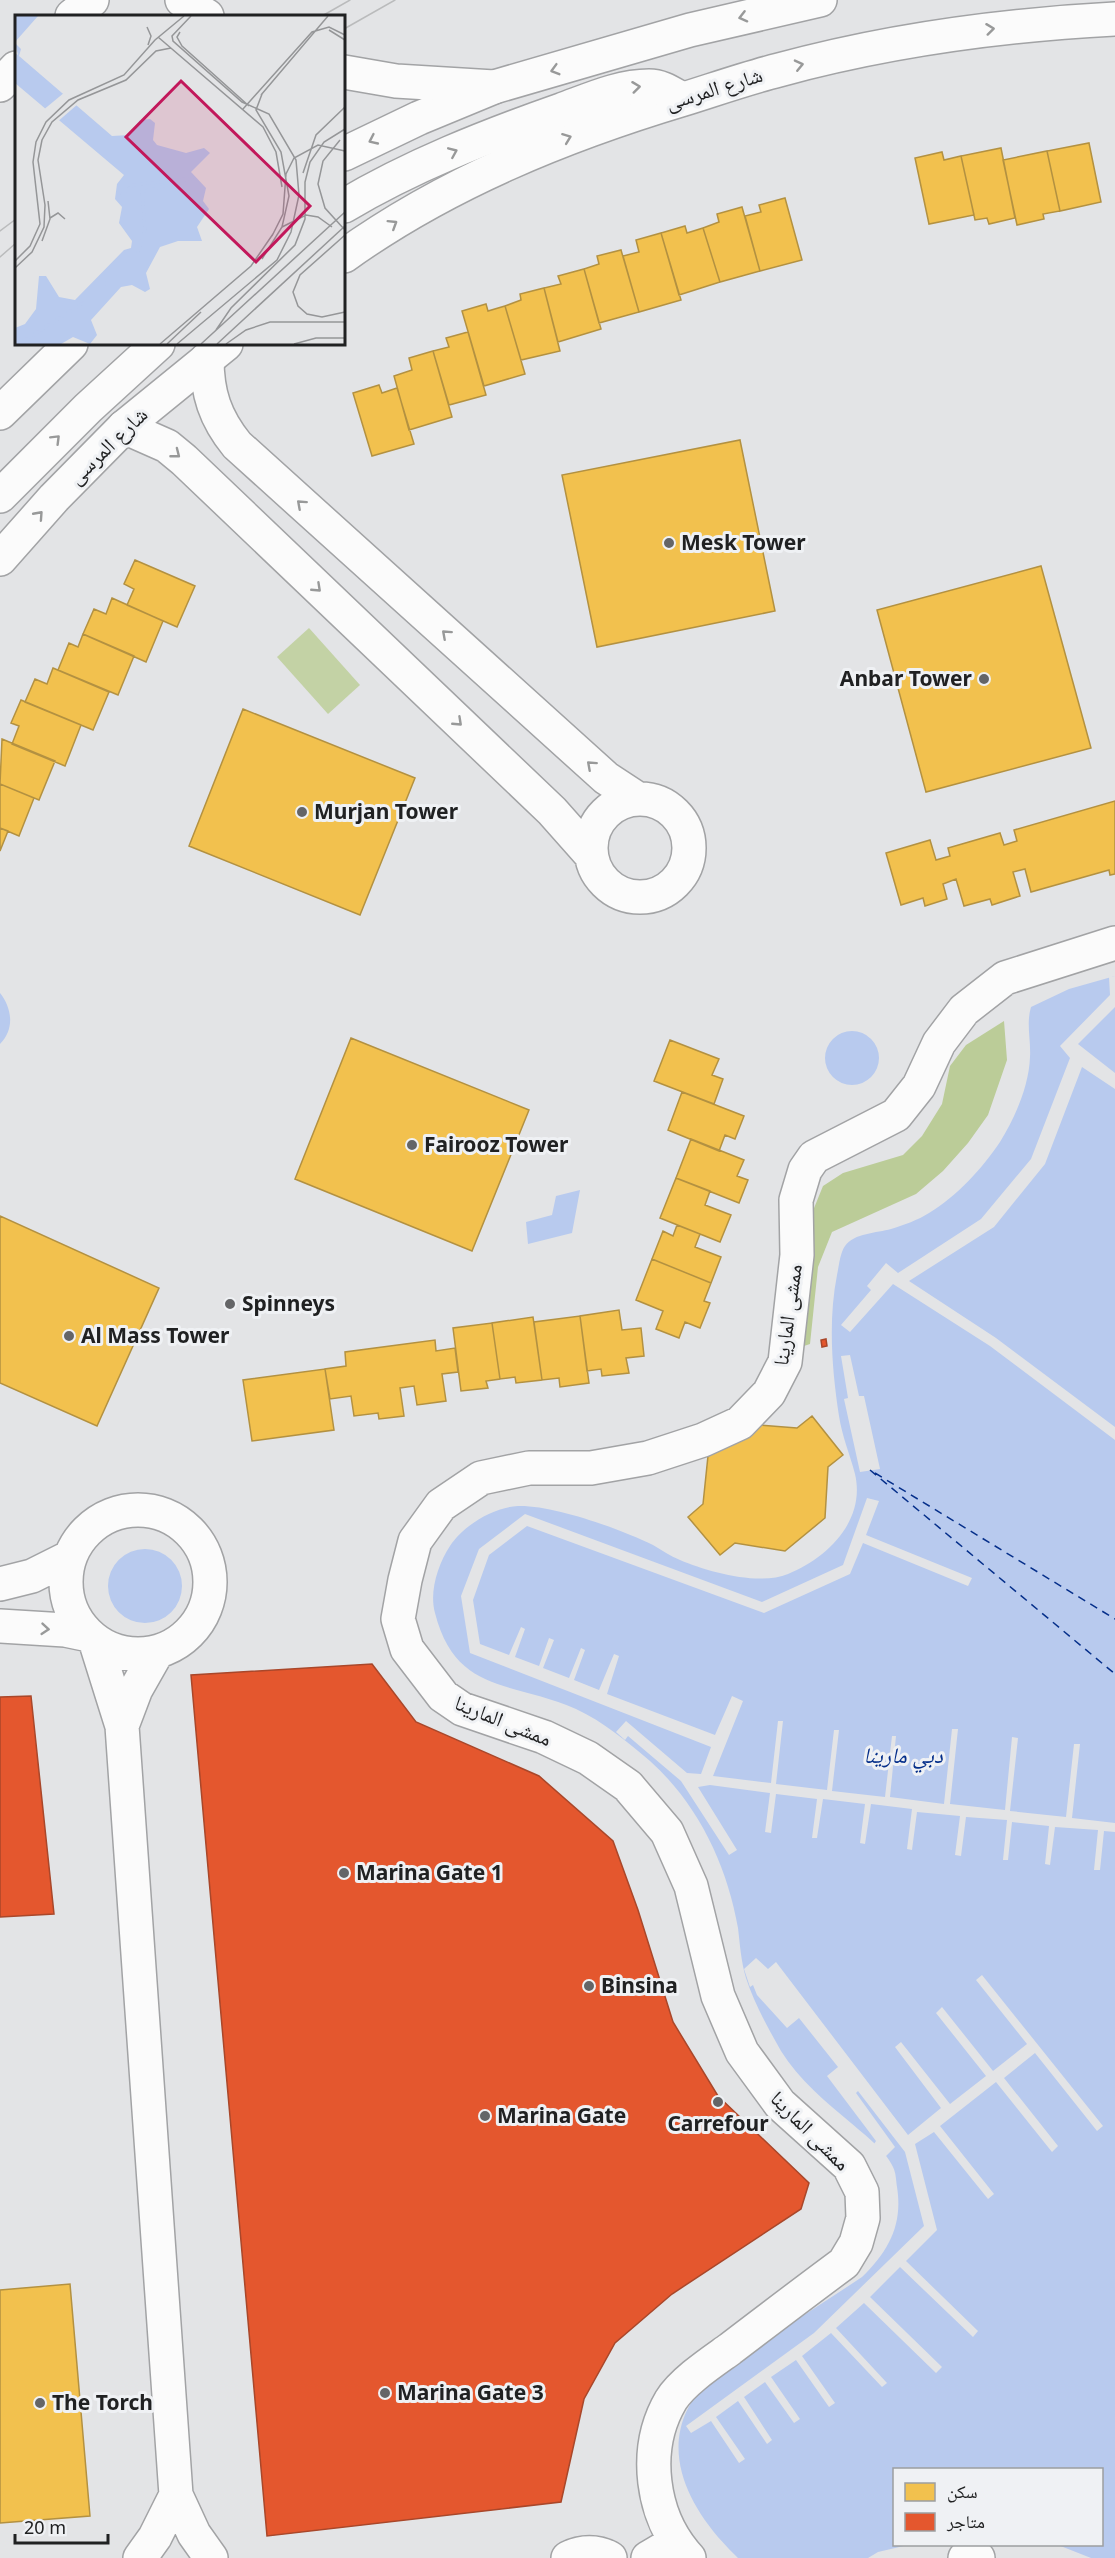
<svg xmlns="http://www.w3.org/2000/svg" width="1115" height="2558" font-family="'Noto Sans','Noto Naskh Arabic',sans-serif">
<rect width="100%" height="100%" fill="#e3e4e6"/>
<path fill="#c3d2a5" d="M 309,628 L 360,685 L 328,714 L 277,657 Z"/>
<path fill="#bbcc98" d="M 1004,1021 L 1007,1060 L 988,1115 L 968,1143 L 943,1171 L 916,1194 L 832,1232 L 818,1267 L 810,1344 L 804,1346 L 798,1341 L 810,1218 L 823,1186 L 843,1173 L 903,1155 L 922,1136 L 942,1104 L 950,1066 L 966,1045 Z"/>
<path fill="#b8caee" d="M 1115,976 L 1115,2558 L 1091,2558 L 1058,2545 L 1102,2544 L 1102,2470 L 894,2470 L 894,2544 L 908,2545 L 878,2552 L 868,2558 L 738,2558 C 684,2506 649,2436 713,2376 C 729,2361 752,2350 770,2337 C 801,2317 832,2297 862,2277 C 889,2251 903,2224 897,2187 C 896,2180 896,2173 893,2167 C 886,2151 865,2135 851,2123 C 826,2102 799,2080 781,2051 C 768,2028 754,2003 746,1978 C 741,1961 740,1945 738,1928 C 727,1865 698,1804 650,1761 C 626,1741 604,1722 576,1709 C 514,1681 456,1695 435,1613 C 429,1592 438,1564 450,1546 C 463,1526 493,1507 518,1506 C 554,1505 620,1529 653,1545 C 662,1550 670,1556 680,1560 C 708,1572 759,1586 788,1574 C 827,1558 866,1521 855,1474 C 850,1455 842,1436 839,1416 C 832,1370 828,1321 837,1275 C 839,1266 840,1253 845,1246 C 854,1233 877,1233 891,1229 C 904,1225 918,1220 929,1213 C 957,1196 982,1169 1000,1142 C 1015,1118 1029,1086 1030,1057 C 1031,1039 1026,1024 1031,1007 L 1069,989 Z
M 0,993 C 12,1008 15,1029 0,1044 Z
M825 1058a27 27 0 1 1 54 0a27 27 0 1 1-54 0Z
M 580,1190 L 572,1233 L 528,1244 L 526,1222 L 552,1215 L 556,1196 Z
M108 1586a37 37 0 1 1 74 0a37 37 0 1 1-74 0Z"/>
<path fill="#e3e4e6" d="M 1115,976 L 1115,1007 L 1078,1044 L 1115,1073 L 1115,1089 L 1082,1067 L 1045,1164 L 994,1227 L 909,1281 L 996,1338 L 1115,1427 L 1115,1440 L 990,1346 L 893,1284 L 850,1332 L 841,1325 L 871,1290 L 867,1286 L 886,1263 L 898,1273 L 981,1219 L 1031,1159 L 1070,1058 L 1060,1046 L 1110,995 L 1109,977 Z
M 850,1355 L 859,1396 L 864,1396 L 880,1469 L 860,1472 L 844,1399 L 848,1398 L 841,1356 Z
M 867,1498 L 879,1501 L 866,1535 L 972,1578 L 968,1586 L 863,1543 L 850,1574 L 764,1613 L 527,1526 L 489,1555 L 473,1600 L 480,1644 L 509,1655 L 521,1627 L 525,1629 L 515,1657 L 539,1666 L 549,1638 L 554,1640 L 543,1668 L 569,1678 L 581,1648 L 585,1650 L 574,1680 L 599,1690 L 614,1654 L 619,1656 L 607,1694 L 715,1735 L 732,1696 L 743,1701 L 713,1776 L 771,1783 L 778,1721 L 783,1721 L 776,1784 L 827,1790 L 834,1730 L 839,1730 L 832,1791 L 885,1797 L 892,1736 L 896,1736 L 890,1797 L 944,1804 L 952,1729 L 958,1729 L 950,1804 L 1005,1810 L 1012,1737 L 1018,1738 L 1010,1811 L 1066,1817 L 1074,1744 L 1080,1744 L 1072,1818 L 1115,1823 L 1115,1832 L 1104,1831 L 1100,1870 L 1094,1870 L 1098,1830 L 1055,1827 L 1050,1865 L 1045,1864 L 1049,1826 L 1012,1822 L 1008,1860 L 1003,1860 L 1007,1820 L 966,1817 L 961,1856 L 955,1855 L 960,1816 L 917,1812 L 912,1850 L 907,1849 L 912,1809 L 871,1804 L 865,1844 L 860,1843 L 865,1804 L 823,1799 L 817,1838 L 812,1838 L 817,1799 L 776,1794 L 771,1833 L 765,1832 L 770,1793 L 710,1785 L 698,1787 L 737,1850 L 729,1855 L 681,1781 L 628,1736 L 625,1740 L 616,1732 L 626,1721 L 687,1773 L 701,1774 L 711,1747 L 470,1653 L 461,1596 L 479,1549 L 525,1514 L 762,1602 L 843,1565 Z
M 756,1958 L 768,1969 L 776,1962 L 908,2135 L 941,2108 L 895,2047 L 901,2042 L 950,2104 L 986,2076 L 936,2013 L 942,2007 L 993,2071 L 1027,2044 L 976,1980 L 982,1975 L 1103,2126 L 1097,2131 L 1035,2053 L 1004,2078 L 1058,2146 L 1052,2152 L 996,2082 L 940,2126 L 994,2194 L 988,2199 L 934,2132 L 915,2144 L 937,2230 L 906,2261 L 978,2331 L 973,2337 L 900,2267 L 870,2297 L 942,2367 L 936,2373 L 864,2303 L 836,2328 L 887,2383 L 882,2387 L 831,2333 L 802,2356 L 835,2403 L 829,2407 L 796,2360 L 771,2377 L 800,2419 L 794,2423 L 765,2382 L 744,2397 L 772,2440 L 767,2444 L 738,2401 L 716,2417 L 745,2459 L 739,2463 L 711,2421 L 691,2433 L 686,2426 L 814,2333 L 924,2226 L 905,2152 L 858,2091 L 856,2093 L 895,2147 L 885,2157 L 874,2144 L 876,2141 L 827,2076 L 838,2067 L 799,2018 L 787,2028 L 757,1995 L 753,1985 L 750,1987 L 744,1969 Z"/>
<path fill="#f2c14e" stroke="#b39141" stroke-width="1.5" d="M 1089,143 L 1101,202 L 1060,211 L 1047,151 Z
M 1001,148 L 1015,218 L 989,224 L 987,218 L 975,220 L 961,156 Z
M 1047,151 L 1060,211 L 1043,214 L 1044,219 L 1017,225 L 1003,160 Z
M 942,152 L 944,160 L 961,156 L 974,215 L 929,224 L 915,158 Z
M 785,198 L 802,260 L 760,271 L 745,216 L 761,212 L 759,205 Z
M 742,207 L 760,271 L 720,282 L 703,228 L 719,222 L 717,214 Z
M 685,226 L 687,233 L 703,228 L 720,282 L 679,295 L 661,233 Z
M 661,233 L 681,300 L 639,312 L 623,256 L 639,252 L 636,240 Z
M 621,250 L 639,312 L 599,323 L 584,269 L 599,264 L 597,256 Z
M 584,269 L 601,329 L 558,342 L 544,288 L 561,284 L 558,276 Z
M 544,288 L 560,351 L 521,360 L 505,306 L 521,300 L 520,294 Z
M 486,304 L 488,311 L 505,306 L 525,374 L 484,386 L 462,311 Z
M 468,332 L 486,395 L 449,405 L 433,351 L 449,347 L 446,338 Z
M 433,351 L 452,417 L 409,430 L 394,376 L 412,370 L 409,358 Z
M 379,385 L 382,393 L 397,388 L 414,444 L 372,456 L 353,393 Z
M 740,440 L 775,611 L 597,647 L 562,475 Z
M 135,560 L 195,586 L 177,627 L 127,605 L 134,589 L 124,584 Z
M 1041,566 L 1091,748 L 926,792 L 877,610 Z
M 112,598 L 163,621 L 146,662 L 83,634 L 94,609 L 106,614 Z
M 83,634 L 134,656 L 118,695 L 58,670 L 69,643 L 78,647 Z
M 53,668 L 109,692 L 93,730 L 25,702 L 35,679 L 47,684 Z
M 21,700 L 81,725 L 65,766 L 12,744 L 19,726 L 11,723 Z
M 243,709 L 415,778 L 360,915 L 189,846 Z
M 2,739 L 55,761 L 39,800 L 0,784 Z
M 0,784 L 34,798 L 19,836 L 0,828 Z
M 1115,801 L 1115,874 L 1110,875 L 1109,870 L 1031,892 L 1025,869 L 1013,872 L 1020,896 L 992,905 L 990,899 L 964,906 L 956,879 L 943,884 L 947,899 L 925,906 L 923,898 L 901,905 L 886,853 L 930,840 L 936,860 L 950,856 L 948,848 L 1000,833 L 1004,845 L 1017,841 L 1014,830 Z
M 0,828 L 8,831 L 0,851 Z
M 351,1038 L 529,1110 L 472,1251 L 295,1179 Z
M 670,1040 L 719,1059 L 712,1075 L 723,1079 L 714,1104 L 654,1081 Z
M 682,1092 L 744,1116 L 735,1139 L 725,1135 L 719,1151 L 668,1130 Z
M 691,1139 L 744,1160 L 737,1176 L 748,1180 L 739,1203 L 676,1178 Z
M 676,1178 L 710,1191 L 705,1205 L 731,1215 L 720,1242 L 660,1218 Z
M 0,1216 L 159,1288 L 97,1426 L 0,1383 Z
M 677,1225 L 700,1234 L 695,1247 L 721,1257 L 711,1283 L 652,1259 L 663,1231 L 673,1236 Z
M 652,1259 L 711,1283 L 704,1301 L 710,1303 L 700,1328 L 685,1322 L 679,1338 L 656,1329 L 663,1311 L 636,1300 Z
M 619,1310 L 622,1330 L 641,1328 L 644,1356 L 626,1358 L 629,1373 L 602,1376 L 601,1369 L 587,1371 L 580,1316 Z
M 580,1316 L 589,1383 L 560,1387 L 559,1378 L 542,1380 L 534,1322 Z
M 533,1317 L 542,1380 L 516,1383 L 515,1377 L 500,1379 L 492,1323 Z
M 492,1323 L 500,1379 L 486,1381 L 488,1388 L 461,1391 L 453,1328 Z
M 435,1340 L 436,1351 L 455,1348 L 458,1372 L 442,1374 L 446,1401 L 417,1405 L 414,1386 L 400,1388 L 404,1416 L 379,1419 L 378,1413 L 354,1416 L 351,1396 L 330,1399 L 325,1369 L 346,1366 L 345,1352 Z
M 325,1369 L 334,1430 L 252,1441 L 243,1380 Z
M 812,1416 L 843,1455 L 828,1467 L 825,1518 L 785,1551 L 735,1543 L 720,1555 L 688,1517 L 703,1504 L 708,1456 L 748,1424 L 797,1428 Z
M 429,1771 L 449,1955 L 259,1975 L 240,1791 Z
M 627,2027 L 639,2202 L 466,2213 L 453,2039 Z
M 70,2284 L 90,2516 L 0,2523 L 0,2290 Z
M 469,2293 L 485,2478 L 302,2493 L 286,2308 Z"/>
<path fill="#e4572e" stroke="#a9472a" stroke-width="1.5" d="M 826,1339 L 827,1346 L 822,1347 L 821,1340 Z
M 372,1664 L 416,1722 L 539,1776 L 613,1841 L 638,1910 L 673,2022 L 718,2096 L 809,2183 L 801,2209 L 672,2294 L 615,2343 L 584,2399 L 561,2502 L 267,2536 L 191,1675 Z
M 31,1696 L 54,1914 L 0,1917 L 0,1697 Z"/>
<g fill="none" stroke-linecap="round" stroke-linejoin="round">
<path stroke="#052f8a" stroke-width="1.5" stroke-dasharray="8 6" stroke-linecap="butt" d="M 870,1470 L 1115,1674
M 875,1473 L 1115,1619"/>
<g stroke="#a2a3a5" stroke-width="36">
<path id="minor" d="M 207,359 C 207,393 215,418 237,445 L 606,778 L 638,799
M 124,427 L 167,446 L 184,460 L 552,811 L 591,855
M591 848a49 49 0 1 1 98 0a49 49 0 1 1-98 0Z
M66 1582a72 72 0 1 1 144 0a72 72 0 1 1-144 0Z
M 0,1584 L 32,1576 L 70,1557
M 0,1626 L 65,1630 L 89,1635
M 95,1640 L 122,1726 L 176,2495 L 194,2534 L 211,2558
M 122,1726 L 136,1689 L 157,1652
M 140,2558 L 155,2537 L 176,2495
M 568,2558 C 582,2551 597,2551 610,2558
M 648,2558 L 675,2542
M 689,2558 C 651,2517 642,2449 671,2400 C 683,2381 712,2362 730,2349 C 768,2320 806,2291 844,2263 L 856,2243 L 863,2218 L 862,2192 L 849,2166 L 780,2104 L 742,2052 L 718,1996 L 691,1886 L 667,1832 L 628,1786 L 588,1758 L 544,1737 L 462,1709 L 443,1696 L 407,1649 L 398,1619 L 405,1580 L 415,1541 L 441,1505 L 481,1478 L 529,1468 L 591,1468 L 648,1458 L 703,1440 L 740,1423 L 769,1393 L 785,1362 L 797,1255 L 796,1200 L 805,1170 L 814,1157 L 896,1115 L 919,1086 L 939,1043 L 964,1010 L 1005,978 L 1115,943
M 965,2558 L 978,2558"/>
</g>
<g stroke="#a2a3a5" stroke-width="36">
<path id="major" d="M 344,154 L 419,118 L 494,87 L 690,30 L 820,0
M 344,256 C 446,183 564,135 684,99 C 716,89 747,78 779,70 C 889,40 1001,25 1115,19
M 0,413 L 71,344
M 0,559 L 54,498 L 124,427 L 226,344"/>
</g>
<g stroke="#a2a3a5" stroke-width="36">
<path id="highway" d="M 182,0 L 207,16
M 72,16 L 92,0
M 344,72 L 396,81 L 494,87
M 0,85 L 16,68
M 344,206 C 411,166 487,136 561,110 C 589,100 619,86 649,86 C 662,86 671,93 682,99
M 0,496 L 88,408 L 158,344"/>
</g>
<use href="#minor" stroke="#fbfbfb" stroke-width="33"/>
<use href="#major" stroke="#fbfbfb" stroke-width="33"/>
<use href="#highway" stroke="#fbfbfb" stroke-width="33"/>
<path stroke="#babbbc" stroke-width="1.5" d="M 322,16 L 350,0
M 344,29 L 395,0
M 0,231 L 16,219
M 0,257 L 16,243"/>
</g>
<defs><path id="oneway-chevron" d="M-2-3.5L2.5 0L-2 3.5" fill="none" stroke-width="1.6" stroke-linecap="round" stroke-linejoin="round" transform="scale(1.5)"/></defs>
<g stroke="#989999">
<use href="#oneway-chevron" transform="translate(743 17) rotate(166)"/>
<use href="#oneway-chevron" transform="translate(990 29) rotate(-7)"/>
<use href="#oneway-chevron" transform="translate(799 65) rotate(-13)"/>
<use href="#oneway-chevron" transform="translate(555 70) rotate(164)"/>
<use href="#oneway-chevron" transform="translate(636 87) rotate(-7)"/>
<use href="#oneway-chevron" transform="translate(567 138) rotate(-21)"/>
<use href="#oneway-chevron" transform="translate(373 140) rotate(155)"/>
<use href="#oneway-chevron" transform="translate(453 152) rotate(-23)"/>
<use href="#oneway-chevron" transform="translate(393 224) rotate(-32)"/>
<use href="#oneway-chevron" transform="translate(56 439) rotate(-45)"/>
<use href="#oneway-chevron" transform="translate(176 454) rotate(38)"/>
<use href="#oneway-chevron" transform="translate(301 504) rotate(-138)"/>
<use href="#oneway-chevron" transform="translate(39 515) rotate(-48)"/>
<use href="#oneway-chevron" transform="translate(317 588) rotate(43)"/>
<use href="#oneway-chevron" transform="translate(446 634) rotate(-138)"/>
<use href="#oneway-chevron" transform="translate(458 722) rotate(43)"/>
<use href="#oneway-chevron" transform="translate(591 765) rotate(-138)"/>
<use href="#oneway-chevron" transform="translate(45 1629) rotate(5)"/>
</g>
<g fill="#646567" stroke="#eff1f4" stroke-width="2">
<circle cx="669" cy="543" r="6"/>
<circle cx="984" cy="679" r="6"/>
<circle cx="302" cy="812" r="6"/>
<circle cx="412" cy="1145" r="6"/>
<circle cx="230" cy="1304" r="6"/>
<circle cx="69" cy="1336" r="6"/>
<circle cx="344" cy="1873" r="6"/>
<circle cx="589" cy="1986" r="6"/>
<circle cx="718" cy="2102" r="6"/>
<circle cx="485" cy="2116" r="6"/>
<circle cx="385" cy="2393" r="6"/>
<circle cx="40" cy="2403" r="6"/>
</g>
<g text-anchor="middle" stroke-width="6" stroke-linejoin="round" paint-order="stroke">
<g font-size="21" fill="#202122" stroke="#eff1f4">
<text transform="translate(714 89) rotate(-17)" y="7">شارع المرسى</text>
<text transform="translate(108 446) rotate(-44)" y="7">شارع المرسى</text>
<text transform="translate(788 1315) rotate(-82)" y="7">ممشى المارينا</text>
<text transform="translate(503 1721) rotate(22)" y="7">ممشى المارينا</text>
<text transform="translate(810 2131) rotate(45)" y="7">ممشى المارينا</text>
</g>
<g font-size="21" font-weight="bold" fill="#202122" stroke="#eff1f4" text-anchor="start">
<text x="681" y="550">Mesk Tower</text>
<text x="972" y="686" text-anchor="end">Anbar Tower</text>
<text x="314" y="819">Murjan Tower</text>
<text x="424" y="1152">Fairooz Tower</text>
<text x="242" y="1311">Spinneys</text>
<text x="81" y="1343">Al Mass Tower</text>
<text x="356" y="1880">Marina Gate 1</text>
<text x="601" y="1993">Binsina</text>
<text x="497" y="2123">Marina Gate</text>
<text x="718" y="2131" text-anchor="middle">Carrefour</text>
<text x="397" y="2400">Marina Gate 3</text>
<text x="52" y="2410">The Torch</text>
</g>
<g font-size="22" font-style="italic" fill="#052f8a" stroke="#eff1f4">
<text x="903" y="1763">دبي مارينا</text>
</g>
</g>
<g transform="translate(15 15)">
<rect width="330" height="330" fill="#e3e4e6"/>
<path d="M 0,1 L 23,1 L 0,27 ZM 0,28 L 6,34 L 4,41 L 97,121 L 114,120 L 125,105 L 135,104 L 140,108 L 138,125 L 142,130 L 171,138 L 189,133 L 195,138 L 176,157 L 191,173 L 188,186 L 194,194 L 182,212 L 187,226 L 163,226 L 145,232 L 131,258 L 135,274 L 130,277 L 117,270 L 106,272 L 76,305 L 82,320 L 75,329 L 58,322 L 46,329 L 0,329 L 0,313 L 10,309 L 21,294 L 24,261 L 31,261 L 44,282 L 60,285 L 109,235 L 116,233 L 117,226 L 104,208 L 107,192 L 100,184 L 102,169 L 109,160 L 0,68 L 0,38 L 3,40 Z" fill="#b8caee"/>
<path d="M 50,77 L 63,89 L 41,108 L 27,96 Z" fill="#e3e4e6"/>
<path fill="none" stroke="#b8caee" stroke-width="3" d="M 106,180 L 118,170 L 171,164M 4,329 L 70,287 L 122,240 L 130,215 L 127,177 L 178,163"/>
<path fill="none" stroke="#959698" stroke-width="1.5" d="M 132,12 L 136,21 L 133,30M 314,15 L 330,25M 165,17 L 162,22 L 167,31 L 234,91M 143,22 L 248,112 L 261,137 L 267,172M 246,80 L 313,1M 228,94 L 297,17 L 314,12 L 330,20M 325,125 L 308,146 L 303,169 L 310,193 L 329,214M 288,158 L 301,120 L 330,92M 35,203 L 43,198 L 50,204M 267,212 L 291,200 L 303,202 L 317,212M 330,220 L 285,260 L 278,277 L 283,291 L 292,299 L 307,302 L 330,297M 257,221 L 268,199 L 271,159 L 279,143 L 303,130 L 330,136M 27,226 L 35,204 L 33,186M 247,244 L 267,212 L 274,181 L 266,137 L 241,95 L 247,79M 0,246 L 15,231 L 25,209 L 18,147 L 21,127 L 31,107 L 54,85 L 109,60 L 140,25 L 169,1M 0,253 L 17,237 L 29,212 L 30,190 L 23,145 L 27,125 L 37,107 L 63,85 L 111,65 L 141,36 L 156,33M 201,315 L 216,293 L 280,230 L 290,204 L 290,167 L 295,147 L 309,127 L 330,114M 145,329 L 236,251 L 258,219M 152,329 L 186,297M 162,329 L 262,245 L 276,217 L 284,180 L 281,145 L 254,99 L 227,87 L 158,26 L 157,21 L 176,1M 186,329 L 330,197M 202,329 L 330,211M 211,329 L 231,315 L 255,307 L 330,307M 279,329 L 301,323 L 330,323"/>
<path fill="#c2185b" fill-opacity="0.15" stroke="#c2185b" stroke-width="3" d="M 166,66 L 295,191 L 241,247 L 111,122 Z"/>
<rect width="330" height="330" fill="none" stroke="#202122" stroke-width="3"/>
</g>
<rect x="893" y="2468" width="210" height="78" fill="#eff1f4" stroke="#9c9ea0" stroke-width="1.5"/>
<rect x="905" y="2483" width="30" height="18" fill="#f2c14e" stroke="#9c9ea0" stroke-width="1.5"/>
<text x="947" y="2498" font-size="18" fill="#202122">سكن</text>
<rect x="905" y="2513" width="30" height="18" fill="#e4572e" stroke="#9c9ea0" stroke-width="1.5"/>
<text x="947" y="2528" font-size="18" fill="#202122">متاجر</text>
<path d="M15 2534v9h93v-9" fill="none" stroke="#202122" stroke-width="3"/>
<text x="24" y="2534" font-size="18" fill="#202122" stroke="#eff1f4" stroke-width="4.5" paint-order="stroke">20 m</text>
</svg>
